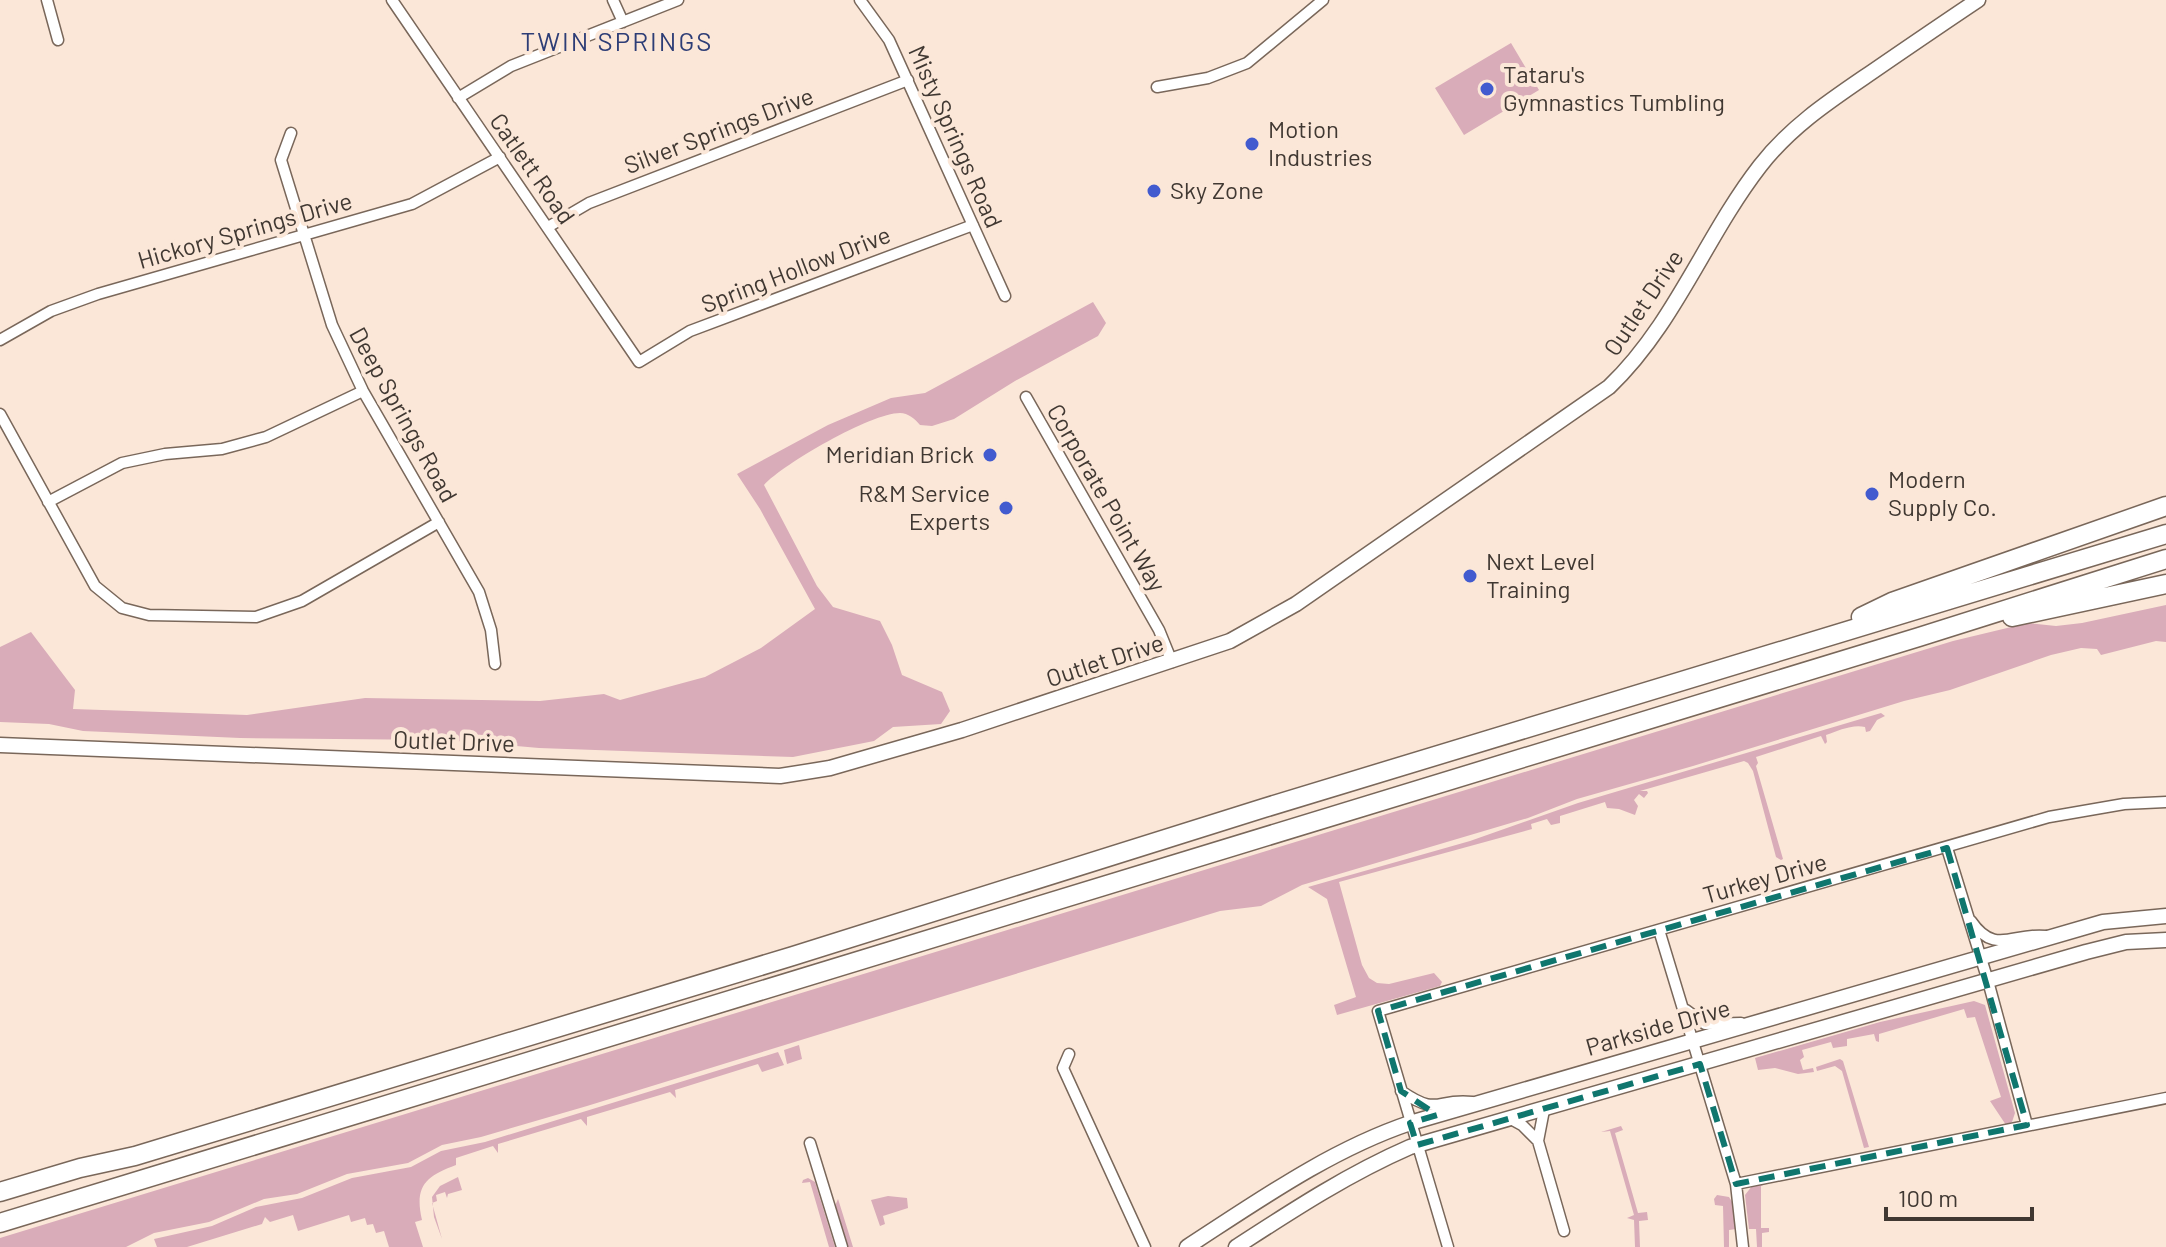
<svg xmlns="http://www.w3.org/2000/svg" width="2166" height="1247" font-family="Barlow,sans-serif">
<rect width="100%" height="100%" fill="#fbe7d8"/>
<path fill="#d9acb9" d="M 1511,43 L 1539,90 L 1464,135 L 1435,88 Z
M 1093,302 L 1106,323 L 1098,336 L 1015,381 L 954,419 L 932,426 L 920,425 C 915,419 908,413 900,413 C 871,413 783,464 764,485 L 817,586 L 833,607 L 880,621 L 892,645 L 902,675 L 942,692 L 950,711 L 941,724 L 893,727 L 874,741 L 793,757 L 539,748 L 445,740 L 240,738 L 83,731 L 49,724 L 0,722 L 0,647 L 31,632 L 75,690 L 73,709 L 247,715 L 365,698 L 540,701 L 604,694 L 620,700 L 705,677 L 761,648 L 815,609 L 760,509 L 737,474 L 828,425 L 891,398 L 925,393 Z
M 2166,605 L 2166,642 L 2156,641 L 2101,655 L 2097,649 L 2081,648 L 2051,655 L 1950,690 L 1904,701 L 1693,766 L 1577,799 L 1528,818 L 1302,885 L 1261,906 L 1220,911 L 587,1106 L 481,1137 L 442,1145 L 408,1163 L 347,1174 L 297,1194 L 264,1199 L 209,1222 L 154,1233 L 126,1247 L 0,1247 L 0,1238 L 1953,641 L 2028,623 L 2056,626 L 2082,623 Z
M 1881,713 L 1885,716 L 1877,720 L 1870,731 L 1866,732 L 1865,727 C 1852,724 1838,731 1826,735 L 1827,742 L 1825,744 L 1821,736 L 1756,757 L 1758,763 L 1756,766 L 1783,859 L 1781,860 L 1776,857 L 1753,771 L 1748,763 L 1744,761 L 1640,791 L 1647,791 L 1648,793 L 1644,798 L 1639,794 L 1634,800 L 1638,806 L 1635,815 L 1619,809 L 1607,808 L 1605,802 L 1560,816 L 1560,823 L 1551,825 L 1547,819 L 1531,824 L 1532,829 L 1339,882 L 1362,965 L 1369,978 L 1377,983 L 1389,984 L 1434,973 L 1442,982 L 1440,986 L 1337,1015 L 1334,1005 L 1356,997 L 1327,899 L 1308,887 L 1470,841 L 1578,803 Z
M 1974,1001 L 1985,1005 L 2015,1113 L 2012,1122 L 2006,1125 L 1990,1101 L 2001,1097 L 1975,1017 L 1967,1018 L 1964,1009 L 1879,1034 L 1879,1042 L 1876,1041 L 1874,1034 L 1847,1039 L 1847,1046 L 1833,1048 L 1831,1042 L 1802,1050 L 1804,1057 L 1800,1060 L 1803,1070 L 1813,1068 L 1814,1072 L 1798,1074 L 1775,1068 L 1758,1070 L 1755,1058 L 1880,1022 Z
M 799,1045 L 802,1059 L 787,1064 L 784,1050 Z
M 778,1052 L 784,1065 L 762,1072 L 758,1064 L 675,1090 L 676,1098 L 670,1092 L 587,1117 L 587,1126 L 581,1119 L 498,1144 L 498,1153 L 493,1146 L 456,1158 L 456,1165 C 426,1176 414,1186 422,1220 L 415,1222 L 423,1247 L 389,1247 L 384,1231 L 376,1233 L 373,1224 L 367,1225 L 365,1218 L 351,1222 L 349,1215 L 298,1231 L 293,1215 L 270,1222 L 265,1217 L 262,1224 L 187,1247 L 157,1247 L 154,1239 L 212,1226 L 256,1207 L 302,1198 L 352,1178 L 411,1167 L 441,1151 L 485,1142 Z
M 1840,1059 L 1843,1061 L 1869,1147 L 1864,1148 L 1842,1071 L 1835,1066 L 1817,1071 L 1816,1067 Z
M 1621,1126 L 1623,1130 L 1615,1133 L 1638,1213 L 1647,1212 L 1648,1220 L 1639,1221 L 1640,1247 L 1635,1247 L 1634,1220 L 1627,1218 L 1634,1215 L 1610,1131 L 1601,1132 Z
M 458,1177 L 462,1190 L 448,1194 L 447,1198 L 445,1192 L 436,1195 L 437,1201 L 432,1203 L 442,1239 L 434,1217 L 432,1197 L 440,1186 Z
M 808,1178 L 815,1182 L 835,1247 L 829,1247 L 810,1182 L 802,1183 L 803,1180 Z
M 1768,1183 L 1761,1186 L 1761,1228 L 1769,1228 L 1769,1232 L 1762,1233 L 1762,1247 L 1757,1247 L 1756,1229 L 1749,1229 L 1745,1195 L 1752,1186 Z
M 1717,1195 L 1729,1197 L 1734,1205 L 1736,1229 L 1729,1230 L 1729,1247 L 1724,1247 L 1723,1206 L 1715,1205 L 1714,1199 Z
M 888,1196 L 907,1198 L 908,1208 L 883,1216 L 885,1224 L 880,1226 L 871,1200 Z
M 838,1199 L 839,1202 L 853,1247 L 848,1247 L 835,1206 Z"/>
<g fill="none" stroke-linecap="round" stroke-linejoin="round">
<g stroke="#79675a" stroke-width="13">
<path id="street" d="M 47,0 L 58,40
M 392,0 L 639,362 L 690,331 L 973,225
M 613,0 L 623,22
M 860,0 L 889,40 L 1005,296
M 1157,87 L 1208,78 L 1247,63 L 1323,0
M 458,98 L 511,66 L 678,0
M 291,133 L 281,160 L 332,325 L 363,391 L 479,592 L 491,630 L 495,664
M 548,227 L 589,203 L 908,80
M 0,340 L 51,311 L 98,294 L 412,204 L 500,157
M 1026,397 L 1159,630 L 1172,662
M 0,414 L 95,586 L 122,608 L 149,615 L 256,617 L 302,601 L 439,522
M 48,502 L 122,463 L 165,454 L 222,449 L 266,437 L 363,391
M 1947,848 L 1988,981 L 2027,1125
M 1971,921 C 1995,956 2013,932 2046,936
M 1659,930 L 1736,1184 L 1743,1247
M 1686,1010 L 1705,1024 L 1741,1023
M 1069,1054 L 1063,1068 L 1145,1247
M 1401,1091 C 1439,1117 1435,1098 1472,1102
M 1544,1110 L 1538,1141 L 1564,1231
M 1511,1119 L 1522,1125 L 1538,1141
M 810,1143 L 842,1247
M 1736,1184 L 2166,1098
M 1448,1247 L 1378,1011 L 2049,817 L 2124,804 L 2166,802"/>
</g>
<g stroke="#79675a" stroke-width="17">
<path id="secondary" d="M 0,745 L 780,776 L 830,768 L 962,730 L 1230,641 L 1296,604 L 1609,387 C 1675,324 1705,237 1760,166 C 1791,126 1831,100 1872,72 C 1907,48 1942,24 1978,0
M 1187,1247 C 1258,1201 1330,1150 1410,1123 L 2103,922 L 2166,916
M 1236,1247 C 1293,1210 1348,1174 1410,1147 L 2086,952 L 2126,942 L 2166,940"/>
</g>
<g stroke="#79675a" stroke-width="21">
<path id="highway" d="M 1861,617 L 1892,602 L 2166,506
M 2012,617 L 2166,584
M 0,1192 L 80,1168 L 135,1156 L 793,956 L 1264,808 L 2166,534
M 0,1223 L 1919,637 L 2166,559"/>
</g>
<use href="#street" stroke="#fff" stroke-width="10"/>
<use href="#secondary" stroke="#fff" stroke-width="14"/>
<use href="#highway" stroke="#fff" stroke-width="18"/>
</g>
<path fill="none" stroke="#0f766e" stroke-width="6" stroke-dasharray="16 10" stroke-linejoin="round" d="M 1947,848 L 2027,1125 L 1736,1184 L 1700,1064 L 1417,1145 L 1410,1123 L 1437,1115 L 1401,1091 L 1378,1011 Z"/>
<g fill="#425bcf" stroke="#fbe7d8" stroke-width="3">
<circle cx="1487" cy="89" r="8"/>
<circle cx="1252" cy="144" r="8"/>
<circle cx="1154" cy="191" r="8"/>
<circle cx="990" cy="455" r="8"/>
<circle cx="1872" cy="494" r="8"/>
<circle cx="1006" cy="508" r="8"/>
<circle cx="1470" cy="576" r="8"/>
</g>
<g text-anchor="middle" stroke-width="8" stroke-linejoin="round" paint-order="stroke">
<g font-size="24" fill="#403832" stroke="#fbe7d8" text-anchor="start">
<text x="1503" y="83">Tataru's<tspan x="1503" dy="28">Gymnastics Tumbling</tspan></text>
<text x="1268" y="138">Motion<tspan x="1268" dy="28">Industries</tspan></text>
<text x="1170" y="199">Sky Zone</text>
<text x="974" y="463" text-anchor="end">Meridian Brick</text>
<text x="1888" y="488">Modern<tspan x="1888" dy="28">Supply Co.</tspan></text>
<text x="990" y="502" text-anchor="end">R&amp;M Service<tspan x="990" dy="28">Experts</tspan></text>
<text x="1486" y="570">Next Level<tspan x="1486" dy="28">Training</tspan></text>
</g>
<g font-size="24" fill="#403832" stroke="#fbe7d8">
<text transform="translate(719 131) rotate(-21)" y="8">Silver Springs Drive</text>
<text transform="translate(955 137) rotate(66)" y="8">Misty Springs Road</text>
<text transform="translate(532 169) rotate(55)" y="8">Catlett Road</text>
<text transform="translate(245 231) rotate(-16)" y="8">Hickory Springs Drive</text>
<text transform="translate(796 270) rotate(-21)" y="8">Spring Hollow Drive</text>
<text transform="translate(1644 303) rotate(-56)" y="8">Outlet Drive</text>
<text transform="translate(403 415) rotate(61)" y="8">Deep Springs Road</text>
<text transform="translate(1106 498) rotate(60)" y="8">Corporate Point Way</text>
<text transform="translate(1105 661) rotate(-18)" y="8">Outlet Drive</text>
<text transform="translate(454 742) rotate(2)" y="8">Outlet Drive</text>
<text transform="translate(1765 879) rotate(-16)" y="8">Turkey Drive</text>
<text transform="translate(1658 1028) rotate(-16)" y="8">Parkside Drive</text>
</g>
<g font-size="26" letter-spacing="2" fill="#2d3d76" stroke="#fbe7d8">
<text x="617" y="51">TWIN SPRINGS</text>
</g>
</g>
<path d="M1886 1207v12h146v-12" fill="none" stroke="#403832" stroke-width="4"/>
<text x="1898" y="1207" font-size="24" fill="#403832" stroke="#fbe7d8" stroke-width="6" paint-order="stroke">100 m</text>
</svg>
